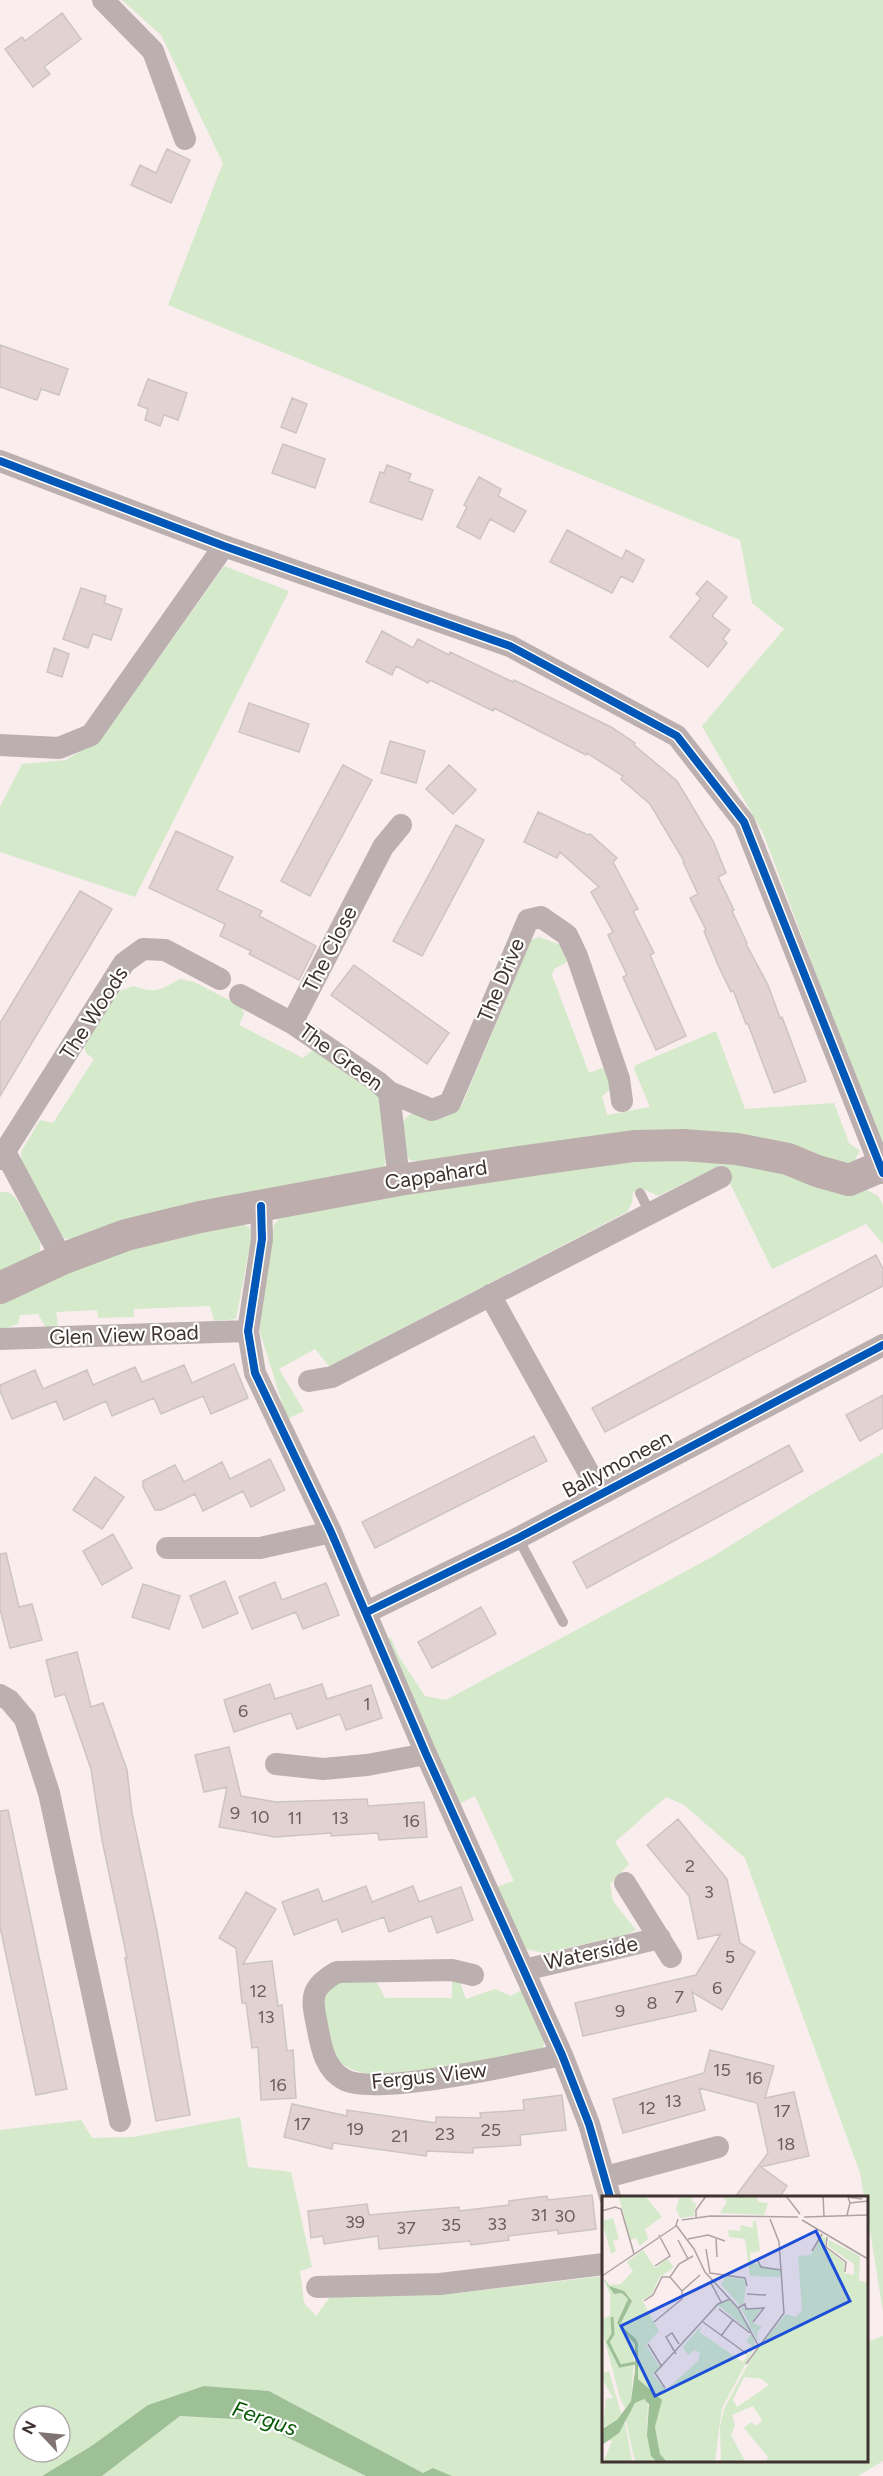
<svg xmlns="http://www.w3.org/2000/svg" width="883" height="2476" font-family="Figtree,sans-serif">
<rect width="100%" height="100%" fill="#f9eded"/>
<path fill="#d4eacb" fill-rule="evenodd" d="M 122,0 L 883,0 L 883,1151 L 763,833 L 702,726 L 784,629 L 752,603 L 740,540 L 168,305 L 223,163 L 161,35 Z
M 224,566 L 289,591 L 135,897 L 0,852 L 0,807 L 22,764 L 66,760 L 102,738 Z
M 539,937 L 561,945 L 567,962 L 554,969 L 552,975 L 589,1073 L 602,1068 L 608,1072 L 612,1088 L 602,1096 L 607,1115 L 650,1107 L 634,1069 L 636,1065 L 716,1031 L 745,1109 L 834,1103 L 849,1143 L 860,1151 L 854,1161 L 841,1167 L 767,1143 L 423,1163 L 410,1160 C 400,1145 394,1121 413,1113 C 433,1120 446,1122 462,1105 L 526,952 L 531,940 Z
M 180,979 L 194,982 L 241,1006 L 244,1014 L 239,1025 L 303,1058 L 313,1050 L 379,1096 L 386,1155 L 384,1169 L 74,1240 L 66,1239 L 59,1234 L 22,1164 L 21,1152 L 40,1120 L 53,1123 L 94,1059 L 86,1053 L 84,1045 L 118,992 L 133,986 C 156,994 160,990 180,979 Z
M 668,1155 L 762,1166 L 844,1192 L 867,1190 L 878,1196 L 883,1205 L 883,1244 L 866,1224 L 772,1269 L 721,1165 L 658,1196 L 644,1189 L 633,1192 L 632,1203 L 627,1212 L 329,1366 L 315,1349 L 279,1369 L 304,1411 L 287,1419 L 260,1332 L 259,1292 L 274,1225 L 282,1215 L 454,1180 Z
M 0,1192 L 8,1192 L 15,1197 L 41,1241 L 39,1255 L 0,1277 Z
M 240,1224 L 249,1227 L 252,1234 L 236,1319 L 214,1321 L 210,1306 L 134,1309 L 134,1317 L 98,1318 L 97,1310 L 56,1312 L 58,1326 L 46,1328 L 38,1314 L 20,1315 L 18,1324 L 0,1330 L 0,1300 L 126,1247 Z
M 883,1453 L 883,2312 L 867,2212 L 866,2197 L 864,2197 L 860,2173 L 745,1858 L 684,1805 L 666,1797 L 615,1842 L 629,1864 L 610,1884 L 613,1901 L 636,1930 L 625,1935 L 545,1953 L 526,1949 L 496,1887 L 514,1881 L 475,1796 L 459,1804 L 387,1638 L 391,1638 L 399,1657 L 425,1696 L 446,1700 L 712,1557 L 811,1495 Z
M 458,1977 L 466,1999 L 495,1989 L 511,1996 L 521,1990 L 545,2037 L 543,2048 L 532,2054 L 424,2070 L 369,2075 L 351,2069 L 337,2061 L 321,2003 L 324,1990 L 339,1980 L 376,1981 L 385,1998 L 452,1998 L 452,1978 Z
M 240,2117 L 248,2167 L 291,2172 L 312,2267 L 300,2271 L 304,2303 L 316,2316 L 333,2293 L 449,2294 L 604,2276 L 604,2460 L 866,2460 L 867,2342 L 883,2336 L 883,2461 L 858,2476 L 452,2476 L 433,2468 L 423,2473 L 269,2391 L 205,2386 L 93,2445 L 42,2476 L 0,2476 L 0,2130 L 81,2120 L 92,2138 L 133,2137 ZM 24,2416 L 60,2416 L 60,2452 L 24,2452 Z
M 180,2416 L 252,2420 L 366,2476 L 102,2476 Z"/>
<path fill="#9dc096" d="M 204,2386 L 269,2391 L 423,2473 L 433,2468 L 452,2476 L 366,2476 L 252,2420 L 180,2416 L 102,2476 L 42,2476 L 93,2445 L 148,2405 Z"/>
<path fill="#e2d3d2" stroke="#cec3c3" stroke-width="1.5" d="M 62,13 L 81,39 L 44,67 L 50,74 L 33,87 L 5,49 L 22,37 L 25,41 Z
M 167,149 L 190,160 L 171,203 L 131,185 L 140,165 L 156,173 Z
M 0,345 L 68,369 L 59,395 L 41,389 L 37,400 L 0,387 Z
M 148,379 L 187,393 L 178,420 L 164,415 L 160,426 L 145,420 L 148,409 L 138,405 Z
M 292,398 L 307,404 L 296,433 L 281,427 Z
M 283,444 L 325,459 L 315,488 L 272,473 Z
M 387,465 L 411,474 L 408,481 L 433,490 L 422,520 L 370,502 L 380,472 L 384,473 Z
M 479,477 L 501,489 L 498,496 L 526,511 L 514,532 L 490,519 L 480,539 L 457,527 L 467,507 L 464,505 Z
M 567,530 L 622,559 L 626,550 L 644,560 L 633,582 L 621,576 L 612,593 L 550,562 Z
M 707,581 L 727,597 L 712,616 L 730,630 L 723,639 L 727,643 L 708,667 L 670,637 L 701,598 L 696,594 Z
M 81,588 L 106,596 L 104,603 L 122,609 L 111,640 L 93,634 L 88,648 L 63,639 Z
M 382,631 L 413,648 L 418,639 L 449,655 L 450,652 L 513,682 L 514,680 L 611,727 L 635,743 L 634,745 L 677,781 L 713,841 L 726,873 L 718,877 L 734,910 L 732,911 L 747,943 L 746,944 L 768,985 L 780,1018 L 782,1017 L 806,1081 L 774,1093 L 748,1024 L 746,1024 L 733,990 L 731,992 L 718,965 L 704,931 L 706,930 L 690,898 L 698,894 L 683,862 L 684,861 L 650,804 L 621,779 L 623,776 L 587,753 L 586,755 L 494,708 L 493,711 L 430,680 L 428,683 L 396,666 L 392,675 L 366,662 Z
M 54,648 L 69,654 L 62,677 L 47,672 Z
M 249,703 L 309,724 L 299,752 L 239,732 Z
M 390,741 L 425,751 L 416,783 L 381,773 Z
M 343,765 L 372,780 L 310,896 L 281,881 Z
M 449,765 L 476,790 L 453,814 L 426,789 Z
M 538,812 L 588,835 L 590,834 L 617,858 L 613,862 L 638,909 L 633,911 L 654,953 L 650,955 L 686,1036 L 656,1050 L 623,977 L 627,975 L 608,935 L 613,932 L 591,892 L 599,887 L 560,852 L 557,858 L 524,842 Z
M 456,825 L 484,840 L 422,956 L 393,941 Z
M 176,831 L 233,857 L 217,890 L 262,911 L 259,916 L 316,946 L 299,980 L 249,954 L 251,951 L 220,936 L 225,924 L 149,888 Z
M 80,891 L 112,909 L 0,1096 L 0,1023 Z
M 354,965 L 449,1033 L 427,1064 L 331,995 Z
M 876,1255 L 883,1269 L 883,1286 L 605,1432 L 592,1408 Z
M 234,1364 L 248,1398 L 211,1414 L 203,1396 L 161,1414 L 154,1398 L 112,1416 L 106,1401 L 64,1420 L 56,1401 L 12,1419 L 0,1391 L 0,1385 L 35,1370 L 43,1389 L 87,1370 L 93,1385 L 135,1367 L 142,1382 L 184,1365 L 192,1383 Z
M 883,1395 L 883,1428 L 860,1441 L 846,1415 Z
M 534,1436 L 547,1461 L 375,1548 L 362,1522 Z
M 789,1445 L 803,1471 L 587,1588 L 573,1562 Z
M 270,1459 L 285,1490 L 251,1507 L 243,1491 L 203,1511 L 195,1494 L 161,1510 L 155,1510 L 143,1487 L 143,1481 L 175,1465 L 184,1482 L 222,1462 L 230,1479 Z
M 95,1477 L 124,1497 L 102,1529 L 73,1510 Z
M 113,1534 L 132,1568 L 102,1585 L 83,1551 Z
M 6,1553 L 19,1607 L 32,1604 L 42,1640 L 10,1648 L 0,1609 L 0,1554 Z
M 225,1581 L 238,1613 L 203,1628 L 190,1596 Z
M 275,1582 L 282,1600 L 326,1583 L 339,1615 L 303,1629 L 296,1612 L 252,1629 L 239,1597 Z
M 143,1584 L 180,1596 L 169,1629 L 132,1617 Z
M 481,1607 L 496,1634 L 432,1668 L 418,1642 Z
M 77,1652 L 91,1707 L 103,1703 L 127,1770 L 132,1813 L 157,1931 L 190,2115 L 156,2121 L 125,1958 L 127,1958 L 102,1840 L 91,1769 L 65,1694 L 55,1697 L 46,1660 Z
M 270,1684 L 275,1699 L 322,1684 L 327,1699 L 371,1685 L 382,1718 L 346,1730 L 340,1714 L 297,1729 L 291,1713 L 234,1732 L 224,1700 Z
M 229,1747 L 241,1796 L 276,1802 L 367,1799 L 368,1806 L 424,1802 L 427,1837 L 379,1840 L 378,1833 L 331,1836 L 331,1833 L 275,1837 L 219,1827 L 227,1787 L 204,1792 L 195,1755 Z
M 8,1810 L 67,2089 L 36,2095 L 0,1927 L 0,1811 Z
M 678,1819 L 727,1879 L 740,1943 L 755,1952 L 722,2010 L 692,1992 L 696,2011 L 583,2036 L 575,2003 L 696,1975 L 721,1934 L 698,1939 L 689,1896 L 647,1845 Z
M 366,1886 L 372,1902 L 413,1886 L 419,1902 L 461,1887 L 473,1920 L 437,1933 L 431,1916 L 389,1932 L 384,1917 L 342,1932 L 337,1919 L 294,1935 L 282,1902 L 318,1889 L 323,1902 Z
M 246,1892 L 276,1909 L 243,1964 L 272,1961 L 278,2006 L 282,2005 L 287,2051 L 293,2050 L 296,2098 L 261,2100 L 258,2047 L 252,2048 L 246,2003 L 242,2003 L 236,1948 L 219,1938 Z
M 710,2050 L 774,2066 L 765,2098 L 794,2092 L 809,2156 L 761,2167 L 787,2186 L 780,2197 L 735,2197 L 768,2153 L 757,2103 L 699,2088 L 705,2110 L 623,2133 L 613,2099 L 704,2073 Z
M 562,2095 L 566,2130 L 520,2135 L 521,2145 L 473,2148 L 473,2153 L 427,2151 L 426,2156 L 333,2143 L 332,2149 L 284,2137 L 292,2104 L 347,2116 L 347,2110 L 436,2123 L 436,2117 L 481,2118 L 480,2113 L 524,2110 L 523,2100 Z
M 592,2195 L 596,2229 L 558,2234 L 558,2230 L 532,2233 L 508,2236 L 509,2240 L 471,2245 L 470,2241 L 379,2249 L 378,2236 L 324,2244 L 323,2236 L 311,2238 L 308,2211 L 367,2204 L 369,2215 L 459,2207 L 459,2211 L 509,2205 L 509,2201 L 547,2196 L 548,2200 Z"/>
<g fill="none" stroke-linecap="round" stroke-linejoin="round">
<path stroke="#bcafaf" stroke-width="10" d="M 640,1193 L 650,1213
M 518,1538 L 563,1622"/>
<path stroke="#bcafaf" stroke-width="22" d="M 103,0 L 153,51 L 185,139
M 0,461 L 224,546 L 510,646 L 677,736 L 744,822 L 883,1173
M 0,745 L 59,748 L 91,735 L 224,546
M 240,995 L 292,1023 L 378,1082 L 389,1092
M 292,1023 L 383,847 L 401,825
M 5,1152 L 62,1259
M 0,1159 L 124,963 L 143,949 L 165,950 L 220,979
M 399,1180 L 389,1092 L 432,1110 L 450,1103 L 528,920 L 541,917 L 567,935 L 577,956 L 619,1079 L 622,1101
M 261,1206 L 262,1239 L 248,1331 L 255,1373 L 331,1532 L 426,1754 L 562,2055 L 589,2124 L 610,2197
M 490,1295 L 600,1493
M 0,1339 L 248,1331
M 309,1381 L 332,1377 L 721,1177
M 167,1548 L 260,1548 L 331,1532
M 367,1612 L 518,1538 L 883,1345
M 0,1695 L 9,1700 L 25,1719 L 49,1793 L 120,2121
M 276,1764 L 323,1769 L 367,1765 L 426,1754
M 625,1883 L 671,1957
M 524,1970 L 660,1938
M 473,1975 L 452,1970 L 337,1972 C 310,1988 311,1997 317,2025 C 321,2046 324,2069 345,2080 C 376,2096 523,2063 562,2055
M 606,2177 L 718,2147
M 317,2287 L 440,2284 L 604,2264"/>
<path stroke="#bdadad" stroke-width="32" d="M 0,1288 L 62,1259 L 126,1235 L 200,1217 L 399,1180 L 540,1159 L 634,1146 L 683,1145 L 737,1149 L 788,1159 L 817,1171 L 849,1180 L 880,1167"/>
<g stroke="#fff" stroke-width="11">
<path id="cycleway" d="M 0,461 L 224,546 L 510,646 L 677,736 L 744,822 L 883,1173
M 261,1206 L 262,1239 L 248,1331 L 255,1373 L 331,1532 L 426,1754 L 562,2055 L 589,2124 L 610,2197
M 367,1612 L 518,1538 L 883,1345"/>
</g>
<use href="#cycleway" stroke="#0057b8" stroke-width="8"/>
</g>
<g text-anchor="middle" stroke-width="4.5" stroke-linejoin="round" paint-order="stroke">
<g font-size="18" fill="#6b5e5d">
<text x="367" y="1710">1</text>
<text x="243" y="1717">6</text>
<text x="235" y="1819">9</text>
<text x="260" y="1823">10</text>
<text x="295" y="1824">11</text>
<text x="340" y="1824">13</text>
<text x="411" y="1827">16</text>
<text x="690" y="1872">2</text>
<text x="709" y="1898">3</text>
<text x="730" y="1963">5</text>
<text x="717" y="1994">6</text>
<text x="258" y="1997">12</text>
<text x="679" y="2003">7</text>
<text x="652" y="2009">8</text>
<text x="620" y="2017">9</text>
<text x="266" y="2023">13</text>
<text x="722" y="2076">15</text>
<text x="754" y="2084">16</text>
<text x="278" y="2091">16</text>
<text x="673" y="2107">13</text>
<text x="647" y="2114">12</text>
<text x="782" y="2117">17</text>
<text x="302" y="2130">17</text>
<text x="355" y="2135">19</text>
<text x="491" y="2136">25</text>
<text x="445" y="2140">23</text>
<text x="400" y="2142">21</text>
<text x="786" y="2150">18</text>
<text x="539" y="2221">31</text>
<text x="565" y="2222">30</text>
<text x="355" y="2228">39</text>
<text x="497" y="2230">33</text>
<text x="451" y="2231">35</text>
<text x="406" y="2234">37</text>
</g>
<g font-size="21" fill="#3f3231" stroke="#fff">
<text transform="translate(330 949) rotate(-63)" y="7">The Close</text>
<text transform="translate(501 980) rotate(-67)" y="7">The Drive</text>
<text transform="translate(94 1013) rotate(-57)" y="7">The Woods</text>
<text transform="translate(341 1057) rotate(36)" y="7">The Green</text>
<text transform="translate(436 1175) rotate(-9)" y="7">Cappahard</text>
<text transform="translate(124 1335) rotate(-2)" y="7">Glen View Road</text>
<text transform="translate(617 1464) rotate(-28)" y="7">Ballymoneen</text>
<text transform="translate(591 1953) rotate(-12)" y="7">Waterside</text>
<text transform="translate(429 2076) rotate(-6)" y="7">Fergus View</text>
</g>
<g font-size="22" font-style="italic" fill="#075905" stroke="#fff">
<text transform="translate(265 2418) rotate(19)" y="8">Fergus</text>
</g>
</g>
<g transform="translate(602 2196)">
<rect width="266" height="266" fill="#f9eded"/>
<path d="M 43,0 L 60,21 L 43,33 L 46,43 L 38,50 L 34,42 L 28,44 L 17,1 ZM 78,0 L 92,0 L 89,4 L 94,8 L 92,20 L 78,22 L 74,13 ZM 120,0 L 153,0 L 157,6 L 166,7 L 162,19 L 118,17 L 125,6 ZM 11,22 L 17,43 L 11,45 L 14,55 L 9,58 L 0,25 ZM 151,25 L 154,25 L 158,55 L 148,57 L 149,66 L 178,75 L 178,81 L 148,80 L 143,43 L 127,41 L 126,34 L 138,35 L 139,29 L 151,32 ZM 220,40 L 224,42 L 223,51 L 243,67 L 242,77 L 252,79 L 252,68 L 226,50 L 227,44 L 258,60 L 257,85 L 266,86 L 265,265 L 164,265 L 166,261 L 142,232 L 149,226 L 155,230 L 160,224 L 151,210 L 130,219 L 133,229 L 129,239 L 143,265 L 119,265 L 118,231 L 122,213 L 154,153 L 184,118 L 194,121 L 200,114 L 196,60 L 209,59 ZM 142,181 L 160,183 L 167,189 L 135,211 L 131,204 ZM 41,54 L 53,72 L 65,63 L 72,71 L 57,82 L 49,100 L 40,104 L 57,135 L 44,149 L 58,171 L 51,179 L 64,194 L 96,165 L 98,157 L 93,154 L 86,159 L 81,151 L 100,129 L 97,136 L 141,166 L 151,151 L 144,145 L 150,137 L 117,110 L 113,112 L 119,107 L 129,104 L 149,132 L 151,140 L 153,150 L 120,212 L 113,265 L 64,265 L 58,258 L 53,231 L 59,204 L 36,183 L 36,148 L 34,143 L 18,129 L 30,105 L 22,95 L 7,90 L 12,98 L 20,97 L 26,103 L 15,127 L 33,148 L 29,205 L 23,212 L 18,202 L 0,134 L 0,123 L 8,120 L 8,98 L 1,82 L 8,89 L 19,88 L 31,75 L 25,66 ZM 124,81 L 141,83 L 144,87 L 142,107 L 138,110 L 119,88 ZM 139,111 L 159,113 L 150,126 L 160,131 L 155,136 L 156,146 ZM 7,175 L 19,217 L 15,225 L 1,231 L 4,203 L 11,202 L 0,182 L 0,177 ZM 37,203 L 46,204 L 45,239 L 54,265 L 33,265 L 23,222 ZM 23,227 L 30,265 L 2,265 L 10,245 L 7,244 Z" fill="#d4eacb" fill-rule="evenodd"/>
<path d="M 1,82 L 7,90 L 22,95 L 30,105 L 18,129 L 34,143 L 36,148 L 36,183 L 60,204 L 53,231 L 58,258 L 64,265 L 54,265 L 49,260 L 45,239 L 47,208 L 42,203 L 33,207 L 17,237 L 0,249 L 0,233 L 15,224 L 29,205 L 33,175 L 33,148 L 15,127 L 26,103 L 20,97 L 12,98 Z" fill="#9dc096"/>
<path fill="none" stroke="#9dc096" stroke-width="3" d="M 10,121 L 11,138 L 6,146 L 18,170 L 33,167"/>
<path fill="none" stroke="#afa2a2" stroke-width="1.5" d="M 184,0 L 198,18M 221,0 L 222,20M 248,7 L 246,1 L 260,3M 0,15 L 13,11 L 19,13 L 32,58M 245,19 L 248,7 L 266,5M 202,21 L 266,19M 94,22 L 94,14 L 104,0M 76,23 L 74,29 L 92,53 L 103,76 L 136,112 L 156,149M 80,24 L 108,20 L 196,21M 200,24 L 266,63M 225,41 L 224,51 L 244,66 L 243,76M 86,43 L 106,39 L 123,45M 114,43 L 115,61M 76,44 L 86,63M 104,53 L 108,77 L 143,82 L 145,90M 210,55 L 220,38M 155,63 L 159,71 L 179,74M 53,70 L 68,60 L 57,39M 0,80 L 74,30M 68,81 L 77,68 L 91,60M 109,87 L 119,106M 80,95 L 98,79M 145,98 L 164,99M 42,105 L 51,99 L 60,81 L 68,81 L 80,95 L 80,103 L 52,126M 136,112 L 143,108 L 144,113 L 162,112 L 151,126M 117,113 L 148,137M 101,126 L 145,158M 119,140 L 131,124M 46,148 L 60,171M 74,158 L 64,141 L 70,137 L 77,148M 144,168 L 182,117 L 177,46 L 168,23M 63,192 L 53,177 L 116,108 L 128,103"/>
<path fill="#1d4ed8" fill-opacity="0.15" stroke="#1d4ed8" stroke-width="3" d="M 214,35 L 248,105 L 53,200 L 19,130 Z"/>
<rect width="266" height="266" fill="none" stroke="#3f3231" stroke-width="3"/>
</g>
<g transform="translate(42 2434) rotate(296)"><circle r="28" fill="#ffffff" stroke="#b2adad" stroke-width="1.5"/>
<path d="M0-4.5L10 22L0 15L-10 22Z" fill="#807373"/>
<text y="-9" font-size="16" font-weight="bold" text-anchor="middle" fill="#3f3231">N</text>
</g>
</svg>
